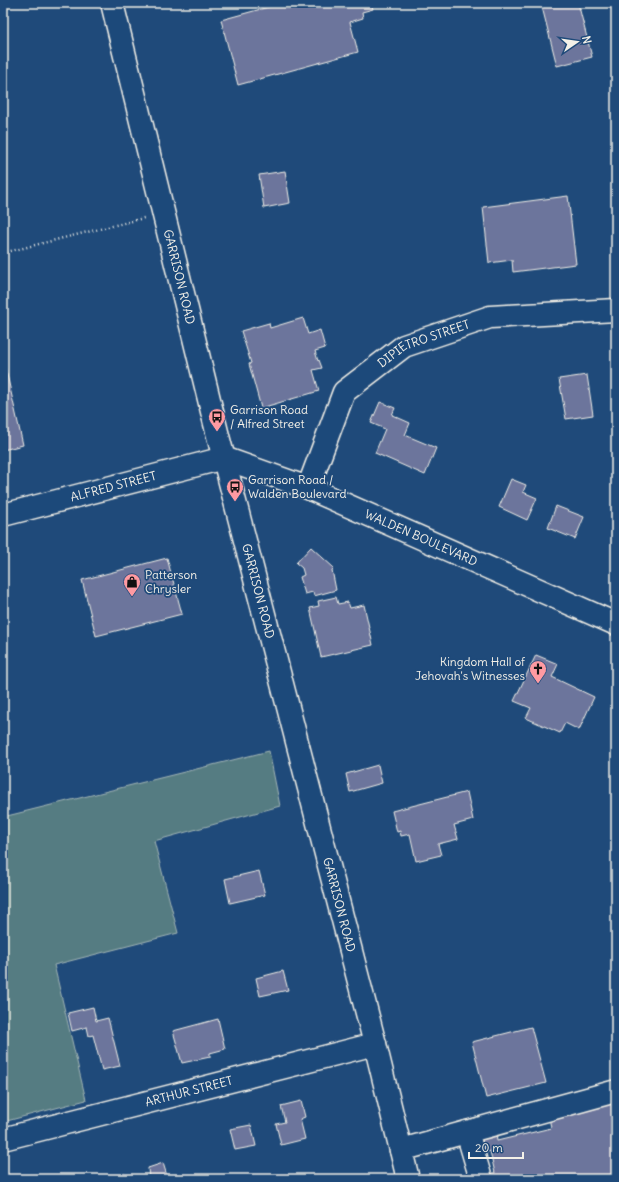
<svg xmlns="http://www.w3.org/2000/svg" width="619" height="1182" font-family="Delius,sans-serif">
<rect width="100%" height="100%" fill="#1f4a7a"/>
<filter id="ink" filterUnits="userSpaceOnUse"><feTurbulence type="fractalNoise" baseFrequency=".025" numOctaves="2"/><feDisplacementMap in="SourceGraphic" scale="8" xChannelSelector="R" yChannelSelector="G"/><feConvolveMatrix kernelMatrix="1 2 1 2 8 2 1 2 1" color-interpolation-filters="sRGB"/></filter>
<g filter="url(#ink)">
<path fill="#557c82" stroke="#a4b6b5" d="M 269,751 L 280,806 L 154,841 L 178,933 L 54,965 L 86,1100 L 3,1122 L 3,817 Z"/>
<path fill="#6c749c" stroke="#f4f1e8" d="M 283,3 L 359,3 L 359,5 L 371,3 L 373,9 L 362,12 L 363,18 L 350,22 L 358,52 L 238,85 L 221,20 Z
M 541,3 L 578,3 L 592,57 L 557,66 Z
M 285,171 L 290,203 L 264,208 L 259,175 Z
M 613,186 L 616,186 L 616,212 Z
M 568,196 L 576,264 L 513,272 L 512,260 L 489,263 L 483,207 Z
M 303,318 L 308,334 L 320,330 L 325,348 L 315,351 L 318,361 L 319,360 L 322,368 L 313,370 L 319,391 L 261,408 L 249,364 L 251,363 L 241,331 L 269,323 L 270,328 Z
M 3,357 L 23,445 L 3,450 Z
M 587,375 L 593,415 L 566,419 L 559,379 Z
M 380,402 L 395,408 L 392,415 L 410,423 L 405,435 L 436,448 L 425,475 L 375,453 L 385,429 L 371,423 Z
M 511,479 L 526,485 L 523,492 L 537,498 L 527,520 L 499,507 Z
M 556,506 L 584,517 L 575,539 L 548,528 Z
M 311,547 L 334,568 L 332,570 L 336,590 L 314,596 L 313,592 L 305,594 L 300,577 L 304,575 L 302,568 L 296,563 Z
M 167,558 L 182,614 L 96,636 L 82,580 Z
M 336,597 L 338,604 L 348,602 L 350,608 L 364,605 L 373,645 L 321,657 L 310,608 L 319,606 L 318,601 Z
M 536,655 L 558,664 L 552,677 L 594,697 L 579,730 L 565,723 L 560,733 L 526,718 L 531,708 L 514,701 Z
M 378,765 L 382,783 L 350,792 L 346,774 Z
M 467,792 L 473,820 L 454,825 L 458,839 L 438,844 L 441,855 L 416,861 L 410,834 L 401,836 L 400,831 L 397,832 L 392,811 Z
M 259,871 L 265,895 L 230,903 L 225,879 Z
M 283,971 L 288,990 L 260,996 L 256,978 Z
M 93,1007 L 96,1021 L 108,1018 L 120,1066 L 102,1070 L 93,1035 L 89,1036 L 87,1027 L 72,1031 L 68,1013 Z
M 218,1019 L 225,1049 L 210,1053 L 210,1057 L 182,1063 L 173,1031 Z
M 531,1027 L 546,1083 L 486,1098 L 472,1042 Z
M 301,1101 L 305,1117 L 300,1119 L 305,1139 L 281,1145 L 276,1124 L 285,1122 L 281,1106 Z
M 612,1102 L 615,1114 L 616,1113 L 616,1179 L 493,1179 L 492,1173 L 495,1173 L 490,1151 L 484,1153 L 481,1139 L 496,1135 L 497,1141 L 551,1128 L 549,1117 Z
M 251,1125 L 256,1146 L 235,1150 L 230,1129 Z
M 163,1163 L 168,1179 L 149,1179 L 148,1168 Z
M 125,1174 L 126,1179 L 106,1179 L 106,1178 Z"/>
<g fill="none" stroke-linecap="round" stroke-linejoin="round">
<g stroke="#f4f1e8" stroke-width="25">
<g id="minor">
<path id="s1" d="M 308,488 L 344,392 L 404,346 L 490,317 L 616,310"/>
<path id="s2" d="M 3,515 L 224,458 L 308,488 L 616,624"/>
<path d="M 467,1132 L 481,1179"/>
<path id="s3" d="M 3,1139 L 375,1044"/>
<path d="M 401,1150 L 616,1091"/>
</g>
</g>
<g stroke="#f4f1e8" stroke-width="25">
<g id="major">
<path id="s4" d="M 112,3 L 217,432 L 375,1044 L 408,1179"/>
</g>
</g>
<path stroke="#f4f1e8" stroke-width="2.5" stroke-dasharray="1 3" stroke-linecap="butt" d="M 3,253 L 144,218"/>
<use href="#minor" stroke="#1f4a7a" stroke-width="22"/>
<use href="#major" stroke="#1f4a7a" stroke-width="22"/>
</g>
</g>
<defs>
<g id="bus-pin" transform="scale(0.9)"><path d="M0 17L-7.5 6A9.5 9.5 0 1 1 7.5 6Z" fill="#ff9aa2" stroke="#1f4a7a"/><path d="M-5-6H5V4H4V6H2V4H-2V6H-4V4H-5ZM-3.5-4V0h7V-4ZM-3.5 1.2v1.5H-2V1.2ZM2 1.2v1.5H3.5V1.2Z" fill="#111"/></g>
<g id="shop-pin" transform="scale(0.9)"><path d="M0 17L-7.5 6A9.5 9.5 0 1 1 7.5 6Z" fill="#ff9aa2" stroke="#1f4a7a"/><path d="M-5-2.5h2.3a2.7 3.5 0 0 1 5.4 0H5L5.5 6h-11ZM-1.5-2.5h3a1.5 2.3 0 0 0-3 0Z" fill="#111"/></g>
<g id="church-pin" transform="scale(0.9)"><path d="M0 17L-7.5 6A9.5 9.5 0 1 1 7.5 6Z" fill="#ff9aa2" stroke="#1f4a7a"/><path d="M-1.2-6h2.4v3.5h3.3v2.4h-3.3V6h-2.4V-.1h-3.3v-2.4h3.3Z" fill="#111"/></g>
</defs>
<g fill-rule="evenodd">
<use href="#bus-pin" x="217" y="417"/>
<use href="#bus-pin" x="235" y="487"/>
<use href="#shop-pin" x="132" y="582"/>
<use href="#church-pin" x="538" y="669"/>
</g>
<g text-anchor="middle" stroke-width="3.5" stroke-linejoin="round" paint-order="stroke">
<g font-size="12" fill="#f4f1e8" stroke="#1f4a7a">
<text dy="4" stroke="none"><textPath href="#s4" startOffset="282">GARRISON ROAD</textPath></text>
<text dy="4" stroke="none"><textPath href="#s1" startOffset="197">DIPIETRO STREET</textPath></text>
<text dy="4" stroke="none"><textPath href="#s2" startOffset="114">ALFRED STREET</textPath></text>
<text dy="4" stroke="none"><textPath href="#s2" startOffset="441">WALDEN BOULEVARD</textPath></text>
<text dy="4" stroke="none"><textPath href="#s4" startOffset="606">GARRISON ROAD</textPath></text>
<text dy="4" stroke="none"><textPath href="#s4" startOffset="930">GARRISON ROAD</textPath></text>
<text dy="4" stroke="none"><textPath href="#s3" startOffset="192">ARTHUR STREET</textPath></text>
</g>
<g font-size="12" fill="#f4f1e8" stroke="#1f4a7a" text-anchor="start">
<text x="230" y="414">Garrison Road<tspan x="230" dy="14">/ Alfred Street</tspan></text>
<text x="248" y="484">Garrison Road /<tspan x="248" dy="14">Walden Boulevard</tspan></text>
<text x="145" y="579">Patterson<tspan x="145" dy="14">Chrysler</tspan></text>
<text x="525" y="666" text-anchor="end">Kingdom Hall of<tspan x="525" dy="14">Jehovah's Witnesses</tspan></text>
</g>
</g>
<rect width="619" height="1182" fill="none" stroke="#1f4a7a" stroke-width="16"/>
<rect x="8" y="8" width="603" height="1166" fill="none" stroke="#f4f1e8" stroke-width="1.5" filter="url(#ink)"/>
<g transform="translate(577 42) rotate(77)" stroke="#1f4a7a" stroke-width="3" paint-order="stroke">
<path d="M0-3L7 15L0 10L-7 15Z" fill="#f4f1e8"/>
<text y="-6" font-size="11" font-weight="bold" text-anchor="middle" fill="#f4f1e8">N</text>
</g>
<path d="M469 1152v6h54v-6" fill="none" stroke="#f4f1e8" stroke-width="2"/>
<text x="475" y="1152" font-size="12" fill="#f4f1e8" stroke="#1f4a7a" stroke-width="3" paint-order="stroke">20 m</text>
</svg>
